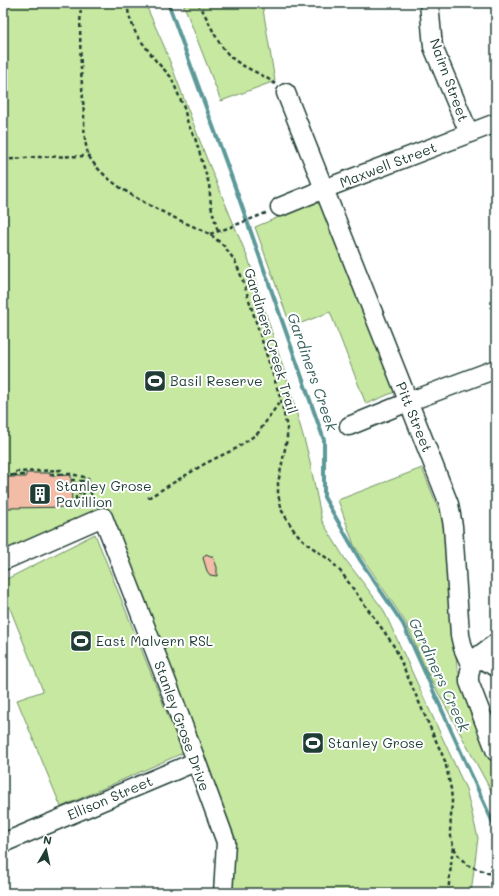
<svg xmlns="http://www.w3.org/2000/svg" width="499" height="896" font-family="Mali,sans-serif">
<rect width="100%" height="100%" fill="#fff"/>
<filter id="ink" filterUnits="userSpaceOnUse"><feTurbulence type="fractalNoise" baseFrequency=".025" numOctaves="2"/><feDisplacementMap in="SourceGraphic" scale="8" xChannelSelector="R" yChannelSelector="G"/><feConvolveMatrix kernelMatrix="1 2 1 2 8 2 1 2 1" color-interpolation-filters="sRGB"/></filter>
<g filter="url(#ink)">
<path fill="#c6e8a0" stroke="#72926a" d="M 3,3 L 145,3 L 164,46 L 206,157 L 249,261 L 288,383 L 308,453 L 322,521 L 345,559 L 383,609 L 466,789 L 478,838 L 471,893 L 232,893 L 178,697 L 100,514 L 3,554 Z
M 183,3 L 262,3 L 275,81 L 221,101 Z
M 315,202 L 325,207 L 397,391 L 366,404 L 330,312 L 291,327 L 255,227 Z
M 422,468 L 445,525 L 457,667 L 496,772 L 496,800 L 426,670 L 406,623 L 354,545 L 338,500 Z
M 95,534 L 183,753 L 61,807 L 17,700 L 43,691 L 3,591 L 3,581 Z"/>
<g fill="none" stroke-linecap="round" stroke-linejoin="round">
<path stroke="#5d9999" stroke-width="4" d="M 168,3 L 234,184 L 324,440 L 324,497 L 360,560 L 403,624 L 494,825 L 495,893"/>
</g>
<path fill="#f2bca6" stroke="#1f3d34" d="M 26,473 L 50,473 L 50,476 L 71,475 L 72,507 L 8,508 L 7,477 L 26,477 Z
M 206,554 L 213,557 L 217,567 L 217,576 L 210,575 L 207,571 L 203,558 Z"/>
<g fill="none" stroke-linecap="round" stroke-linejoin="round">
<g stroke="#1f3d34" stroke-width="21">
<path id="minor" d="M 429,3 L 433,47 L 469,133
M 286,93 L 449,504 L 453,526 L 460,635 L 463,648 L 471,666 L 469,676 L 469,682 L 496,752
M 280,207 L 324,189 L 496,123
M 349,426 L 408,402 L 496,369
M 3,561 L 103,517 L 173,698 L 226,842 L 223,893
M 477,657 L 496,667
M 471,666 L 477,657 L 496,643
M 3,843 L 195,762"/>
</g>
<path stroke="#1f3d34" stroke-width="2.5" stroke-dasharray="4 3" stroke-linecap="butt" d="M 81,3 C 79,39 81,77 84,113 C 84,125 84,147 90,158 C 110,191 175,218 210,234 L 224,246 L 235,261 L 242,278 L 281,400 L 287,428 L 287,439 L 278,483 L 278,494 L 282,511 L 293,529 L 300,537 L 310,546 L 331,561 L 341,572 L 388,637 L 395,648 L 445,761 L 451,789 L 452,801 L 450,832 L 453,845 L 457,854 L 467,865 L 496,876
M 127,3 L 129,16 L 136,34 L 156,61 L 171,77 L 184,108 L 188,124 L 195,138 L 209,184 L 211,206 L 218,232
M 198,3 C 210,21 216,44 232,58 C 245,69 262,73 275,84
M 3,160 L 35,157 L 90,156
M 210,234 L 228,228 L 266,213
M 50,474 L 61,474
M 13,475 L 27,475
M 3,477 L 13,475 L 15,472 L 61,470 L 61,474 L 71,474 L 88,478 L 92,499 L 83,503
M 71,480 L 76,480 L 76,501 L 79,501 L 80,481 L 84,481 L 83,503 L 80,509
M 148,498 L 206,463 L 237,448 L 258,433 L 281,400
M 3,499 L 3,503 L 6,503 L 5,482 L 7,481
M 448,893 L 453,846"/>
<use href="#minor" stroke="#fff" stroke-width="18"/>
</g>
</g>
<defs>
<g id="stadium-square" transform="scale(1.15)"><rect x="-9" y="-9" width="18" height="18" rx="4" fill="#1f3d34" stroke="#fff"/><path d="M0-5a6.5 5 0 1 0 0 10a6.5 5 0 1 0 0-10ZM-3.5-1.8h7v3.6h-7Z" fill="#fff"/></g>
<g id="building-square" transform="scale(1.15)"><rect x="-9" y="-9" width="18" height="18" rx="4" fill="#1f3d34" stroke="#fff"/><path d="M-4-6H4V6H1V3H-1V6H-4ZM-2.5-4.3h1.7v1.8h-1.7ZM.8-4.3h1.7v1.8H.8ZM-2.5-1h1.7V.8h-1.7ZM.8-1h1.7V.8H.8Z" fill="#fff"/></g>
</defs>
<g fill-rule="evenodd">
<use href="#stadium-square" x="155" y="381"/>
<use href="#building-square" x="40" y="494"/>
<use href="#stadium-square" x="81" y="641"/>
<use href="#stadium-square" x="313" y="743"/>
</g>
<g text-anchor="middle" stroke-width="4" stroke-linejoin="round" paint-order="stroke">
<g font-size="14" fill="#1f3d34" stroke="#fff">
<text transform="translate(449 80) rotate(70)" y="5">Nairn Street</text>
<text transform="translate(388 165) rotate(-21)" y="5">Maxwell Street</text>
<text transform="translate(271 341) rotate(73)" y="5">Gardiners Creek Trail</text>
<text transform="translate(414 417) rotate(68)" y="5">Pitt Street</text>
<text transform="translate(182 726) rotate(70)" y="5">Stanley Grose Drive</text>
<text transform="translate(110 798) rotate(-23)" y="5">Ellison Street</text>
</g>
<g font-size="14" fill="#1f3d34" stroke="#fff" text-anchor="start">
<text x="170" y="386">Basil Reserve</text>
<text x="56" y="491">Stanley Grose<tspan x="56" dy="16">Pavillion</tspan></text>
<text x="96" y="646">East Malvern RSL</text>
<text x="328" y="748">Stanley Grose</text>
</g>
<g font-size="15" font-style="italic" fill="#39645e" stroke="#fff">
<text transform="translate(312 372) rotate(71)" y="5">Gardiners Creek</text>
<text transform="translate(439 675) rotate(65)" y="5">Gardiners Creek</text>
</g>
</g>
<rect width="499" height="896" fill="none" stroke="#fff" stroke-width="16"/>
<rect x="8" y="8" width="483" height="880" fill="none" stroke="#1f3d34" stroke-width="1.5" filter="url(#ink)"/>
<g transform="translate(46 850) rotate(9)" stroke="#ffffff" stroke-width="3" paint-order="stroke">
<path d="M0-3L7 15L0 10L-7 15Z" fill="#1f3d34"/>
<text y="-6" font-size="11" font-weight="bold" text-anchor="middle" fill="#1f3d34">N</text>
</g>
</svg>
